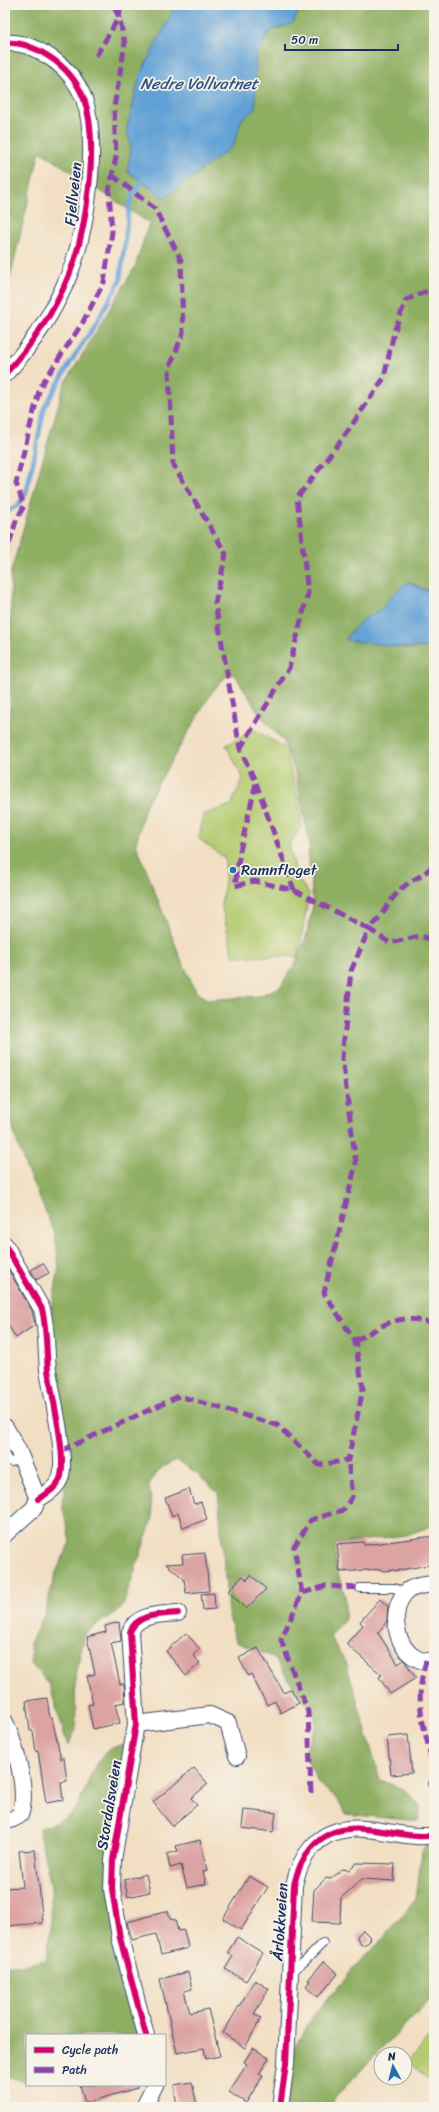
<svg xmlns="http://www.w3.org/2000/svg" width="439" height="2112" font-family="Sriracha,sans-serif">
<rect width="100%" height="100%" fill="#f7f3e8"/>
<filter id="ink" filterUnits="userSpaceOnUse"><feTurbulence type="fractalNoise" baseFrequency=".025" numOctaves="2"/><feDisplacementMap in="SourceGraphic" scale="8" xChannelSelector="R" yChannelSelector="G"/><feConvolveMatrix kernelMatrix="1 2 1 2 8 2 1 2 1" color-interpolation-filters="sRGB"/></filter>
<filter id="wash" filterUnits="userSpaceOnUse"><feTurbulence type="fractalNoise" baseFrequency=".012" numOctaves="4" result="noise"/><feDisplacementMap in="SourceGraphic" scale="16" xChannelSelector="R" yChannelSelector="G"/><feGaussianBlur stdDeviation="0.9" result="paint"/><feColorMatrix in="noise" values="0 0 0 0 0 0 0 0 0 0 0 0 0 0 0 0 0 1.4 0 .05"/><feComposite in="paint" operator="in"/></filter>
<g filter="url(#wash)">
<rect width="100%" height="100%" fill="#f2dfc3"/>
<path fill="#b3ca6f" stroke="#677c66" d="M 255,730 L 285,748 L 298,798 L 302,826 L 289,845 L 297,877 L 309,894 L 298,957 L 233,956 L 221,903 L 225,881 L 225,858 L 199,839 L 203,815 L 231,805 L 243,778 L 226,745 Z
M 434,2033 L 434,2085 L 408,2061 Z"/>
<path fill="#8eae62" stroke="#546e60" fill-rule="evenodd" d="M 5,5 L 176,5 L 140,75 L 127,129 L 132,149 L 127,171 L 165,198 L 234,145 L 241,120 L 255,108 L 255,56 L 270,31 L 293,23 L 301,5 L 434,5 L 434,593 L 409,582 L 403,585 L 387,601 L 383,608 L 362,620 L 347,640 L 407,648 L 434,647 L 434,1525 L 407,1535 L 335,1544 L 336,1566 L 345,1596 L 345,1619 L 330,1637 L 346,1662 L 380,1780 L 404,1789 L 421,1806 L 418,1821 L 345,1814 L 337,1798 L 319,1784 L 304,1754 L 316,1726 L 314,1712 L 292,1685 L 275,1658 L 236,1642 L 228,1613 L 218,1493 L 196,1473 L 177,1460 L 162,1467 L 149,1484 L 153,1517 L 122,1608 L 86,1632 L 75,1675 L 76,1729 L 68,1746 L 49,1684 L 31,1664 L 30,1643 L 45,1613 L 55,1574 L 70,1542 L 62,1504 L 67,1473 L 50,1319 L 59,1267 L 55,1233 L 26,1168 L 14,1133 L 5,1085 L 5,722 L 10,717 L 11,572 L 64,385 L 135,267 L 149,223 L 40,151 L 5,299 ZM 228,674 L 235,675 L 260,715 L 284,742 L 295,772 L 309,841 L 310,852 L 308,851 L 313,905 L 306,937 L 295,964 L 280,987 L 259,996 L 209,1000 L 197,993 L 181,959 L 136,844 L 145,806 L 212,692 Z
M 122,1745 L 125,1747 L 109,1860 L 140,2035 L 27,2035 L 27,2083 L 5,2075 L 5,1965 L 22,1965 L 46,1960 L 51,1929 L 51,1887 L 39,1829 C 49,1824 64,1821 72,1813 C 89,1795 90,1749 122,1745 Z
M 434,1841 L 434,1995 L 335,2097 L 331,2107 L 286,2107 L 294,2048 L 313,2016 L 357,1964 L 379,1943 L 416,1899 L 422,1851 L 428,1842 Z"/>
<path fill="#62a1d5" stroke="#3e689a" d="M 176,5 L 301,5 L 293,23 L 270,31 L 256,56 L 255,108 L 241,120 L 234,145 L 165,198 L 127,171 L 131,149 L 127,129 L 140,75 Z
M 409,582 L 422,589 L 434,593 L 434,647 L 407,648 L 346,640 L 348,635 L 362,620 L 383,608 L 387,601 L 403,585 Z"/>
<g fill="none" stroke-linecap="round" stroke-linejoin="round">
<path stroke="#62a1d5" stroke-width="4.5" d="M 5,513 L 17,506 L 26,494 L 45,406 L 74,357 L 95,325 L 120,281 L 129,207 L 133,194 L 142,181"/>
</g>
<g id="blocks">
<path fill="#dba3a2" d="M 43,1263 L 49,1273 L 36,1280 L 31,1270 Z
M 5,1264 L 32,1311 L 35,1325 L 16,1338 L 5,1320 Z
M 189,1489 L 194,1504 L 201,1502 L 207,1519 L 183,1528 L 178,1513 L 172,1516 L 165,1498 Z
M 434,1536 L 434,1564 L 395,1571 L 395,1570 L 382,1571 L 382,1569 L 340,1572 L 337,1544 L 363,1542 L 364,1545 Z
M 205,1553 L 209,1591 L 186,1593 L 184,1579 L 166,1564 L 183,1563 L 182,1555 Z
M 251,1575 L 266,1589 L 246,1609 L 228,1591 L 243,1576 L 247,1580 Z
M 214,1593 L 215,1609 L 203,1610 L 201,1594 Z
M 380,1599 L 388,1606 L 387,1621 L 378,1633 L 398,1664 L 404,1660 L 416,1678 L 390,1694 L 379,1677 L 382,1675 L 346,1644 L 363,1625 L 360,1622 L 363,1618 Z
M 119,1622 L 121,1641 L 111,1643 L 120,1684 L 124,1684 L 125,1702 L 115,1704 L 120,1723 L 93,1729 L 88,1705 L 93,1704 L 87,1676 L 95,1674 L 87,1637 L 106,1632 L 105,1626 Z
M 186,1633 L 200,1649 L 193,1655 L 200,1663 L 186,1676 L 166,1651 Z
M 258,1648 L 284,1693 L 291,1689 L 299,1703 L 281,1713 L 275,1701 L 267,1705 L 251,1674 L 248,1676 L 239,1658 Z
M 47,1698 L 50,1718 L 52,1718 L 61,1759 L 64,1758 L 67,1781 L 61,1782 L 63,1800 L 46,1803 L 38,1751 L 36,1752 L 33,1731 L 30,1731 L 26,1701 Z
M 408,1735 L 412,1773 L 391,1775 L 387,1737 Z
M 194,1768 L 208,1784 L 191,1798 L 197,1805 L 172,1826 L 153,1802 Z
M 244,1810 L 276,1813 L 273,1832 L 242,1828 Z
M 200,1840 L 207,1870 L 203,1871 L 206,1884 L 187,1888 L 181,1865 L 170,1868 L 167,1854 L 178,1851 L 176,1846 Z
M 35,1850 L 43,1923 L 5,1926 L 5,1888 L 23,1887 L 19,1851 Z
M 356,1863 L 395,1864 L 394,1881 L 362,1879 L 341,1898 L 340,1923 L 312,1922 L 314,1890 L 326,1878 L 331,1879 L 342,1869 L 349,1870 Z
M 146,1874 L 150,1892 L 128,1897 L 124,1880 Z
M 249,1876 L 268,1887 L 241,1930 L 223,1919 Z
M 168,1911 L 170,1919 L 175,1920 L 178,1931 L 184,1930 L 188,1948 L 161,1955 L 156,1934 L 132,1940 L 127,1922 Z
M 363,1930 L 369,1936 L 370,1941 L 366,1944 L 361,1945 L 358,1941 L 357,1936 Z
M 237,1937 L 263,1953 L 246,1981 L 225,1969 L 233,1956 L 228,1952 Z
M 324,1961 L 338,1974 L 318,1997 L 306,1986 L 310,1981 L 308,1980 Z
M 188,1972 L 192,1989 L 184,1991 L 190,2013 L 208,2009 L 220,2056 L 206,2059 L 204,2048 L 177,2053 L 160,1979 Z
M 255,1980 L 269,1989 L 254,2014 L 261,2018 L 245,2048 L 223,2033 Z
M 253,2048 L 269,2058 L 259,2074 L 263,2076 L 246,2103 L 229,2092 L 247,2064 L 244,2062 Z
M 192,2082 L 197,2106 L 177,2107 L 174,2085 Z
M 80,2085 L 137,2085 L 137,2088 L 85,2103 Z"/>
</g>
</g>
<g filter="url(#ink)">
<use href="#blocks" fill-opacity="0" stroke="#3b496d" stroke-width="1"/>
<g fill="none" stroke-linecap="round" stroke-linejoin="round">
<g stroke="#3b496d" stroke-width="10">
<path id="lane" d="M 5,1455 L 8,1461 L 12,1462 L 22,1459
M 360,1588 L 394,1588 L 405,1592
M 433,1784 L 434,1785
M 291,1971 L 304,1962 L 323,1943"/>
</g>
<g stroke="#3b496d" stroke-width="18">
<path id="street" d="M 5,43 C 19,41 36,48 48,56 C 64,66 77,81 84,99 C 100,143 86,233 69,275 C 54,312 32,345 5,374
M 5,1245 L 42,1309 C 47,1329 46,1349 48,1370 C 52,1396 66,1452 61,1476 C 58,1487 48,1493 38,1499
M 5,1427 L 18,1450 L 38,1499 L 34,1508 L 5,1534
M 434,1584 C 425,1585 411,1586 405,1593 C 385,1616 400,1666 434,1661
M 5,1722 C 15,1744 29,1792 20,1815 L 13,1819 L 5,1821
M 136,1724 L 210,1715 L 228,1723 L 237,1756
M 146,2035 L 120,1938 L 112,1889 L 113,1860 L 136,1724 L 130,1632 C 137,1613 161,1615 178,1613
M 144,2107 L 155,2085
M 280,2107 L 286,2064 L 294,1885 C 300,1857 317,1832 348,1829 C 363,1827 379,1831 394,1833 C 407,1835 421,1838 434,1835"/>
</g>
<use href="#lane" stroke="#fff" stroke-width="8"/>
<use href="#street" stroke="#fff" stroke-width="16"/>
<path stroke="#8e44ad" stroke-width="5" stroke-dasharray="10 5" stroke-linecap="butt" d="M 96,56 L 119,17 L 113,5
M 112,175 L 155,209 L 181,260 L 183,333 L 169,369 L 173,464 L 226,554 L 215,603 L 240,749 L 256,783 L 240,851 L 235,886 L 254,881 L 294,890 L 369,929 C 381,918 392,896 402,888 C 414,878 423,877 434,864
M 5,558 L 16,521 L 24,506 L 16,483 L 40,387 L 83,322 L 104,282 L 112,232 L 109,191 L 116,157 L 114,107 L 125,44 L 119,17 L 121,5
M 240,749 L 289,668 L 308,593 L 297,498 L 345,435 L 384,378 L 394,332 L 406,300 L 434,288
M 256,783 L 294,890
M 355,1341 C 386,1324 397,1312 434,1324
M 61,1451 L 179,1396 L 277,1425 L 319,1465 L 348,1460 L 363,1389 L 355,1341 L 324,1293 L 356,1163 L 342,1058 L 351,971 L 369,929 L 390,943 L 420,936 L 434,940
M 302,1593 L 294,1547 L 311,1520 L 343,1510 L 352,1497 L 348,1460
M 426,1661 C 414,1701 423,1722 432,1761
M 311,1793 L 308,1712 L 281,1640 L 302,1593 L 326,1586 L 360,1588"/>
<g stroke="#f7f3e8" stroke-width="8">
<path id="cycleway" d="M 5,43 C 19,41 36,48 48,56 C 64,66 77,81 84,99 C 100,143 86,233 69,275 C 54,312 32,345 5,374
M 5,1245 L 42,1309 C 47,1329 46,1349 48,1370 C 52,1396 66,1452 61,1476 C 58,1487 48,1493 38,1499
M 146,2035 L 120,1938 L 112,1889 L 113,1860 L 136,1724 L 130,1632 C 137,1613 161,1615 178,1613
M 280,2107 L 286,2064 L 294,1885 C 300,1857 317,1832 348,1829 C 363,1827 379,1831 394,1833 C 407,1835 421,1838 434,1835"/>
</g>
<use href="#cycleway" stroke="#d6006c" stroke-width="6"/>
</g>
</g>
<circle fill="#1f6fb2" stroke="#f7f3e8" stroke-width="1.5" cx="233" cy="870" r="4"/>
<g text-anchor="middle" stroke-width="3.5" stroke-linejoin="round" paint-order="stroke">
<g font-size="15" fill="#1b2f5e" stroke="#f7f3e8">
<text transform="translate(73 194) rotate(-84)" y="5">Fjellveien</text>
<text transform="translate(109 1805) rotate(-81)" y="5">Stordalsveien</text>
<text transform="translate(280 1922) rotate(-86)" y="5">Årlokkveien</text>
</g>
<g font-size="15" fill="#1b2f5e" stroke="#f7f3e8" text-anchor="start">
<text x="241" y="875">Ramnfloget</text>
</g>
<g font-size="16" font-style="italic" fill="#345788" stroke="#f7f3e8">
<text x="199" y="89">Nedre Vollvatnet</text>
</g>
</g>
<rect width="439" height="2112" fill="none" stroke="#f7f3e8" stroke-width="20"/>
<rect x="26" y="2034" width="140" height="52" fill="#f7f3e8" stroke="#9fa5b1"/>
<rect x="34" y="2047" width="20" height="6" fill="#d6006c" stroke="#9fa5b1"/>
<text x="62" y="2054" font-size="12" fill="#1b2f5e">Cycle path</text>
<rect x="34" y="2067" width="20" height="6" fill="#8e44ad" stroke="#9fa5b1"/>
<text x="62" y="2074" font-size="12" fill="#1b2f5e">Path</text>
<g transform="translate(393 2066) rotate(353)"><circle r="19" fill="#f7f3e8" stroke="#9fa5b1"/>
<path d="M0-3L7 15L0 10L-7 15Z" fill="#1f6fb2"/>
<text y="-6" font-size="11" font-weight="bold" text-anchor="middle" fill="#1b2f5e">N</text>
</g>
<path d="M285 44v6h113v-6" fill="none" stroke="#1b2f5e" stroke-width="2"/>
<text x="291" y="44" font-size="12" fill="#1b2f5e" stroke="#f7f3e8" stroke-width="3" paint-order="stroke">50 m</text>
</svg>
